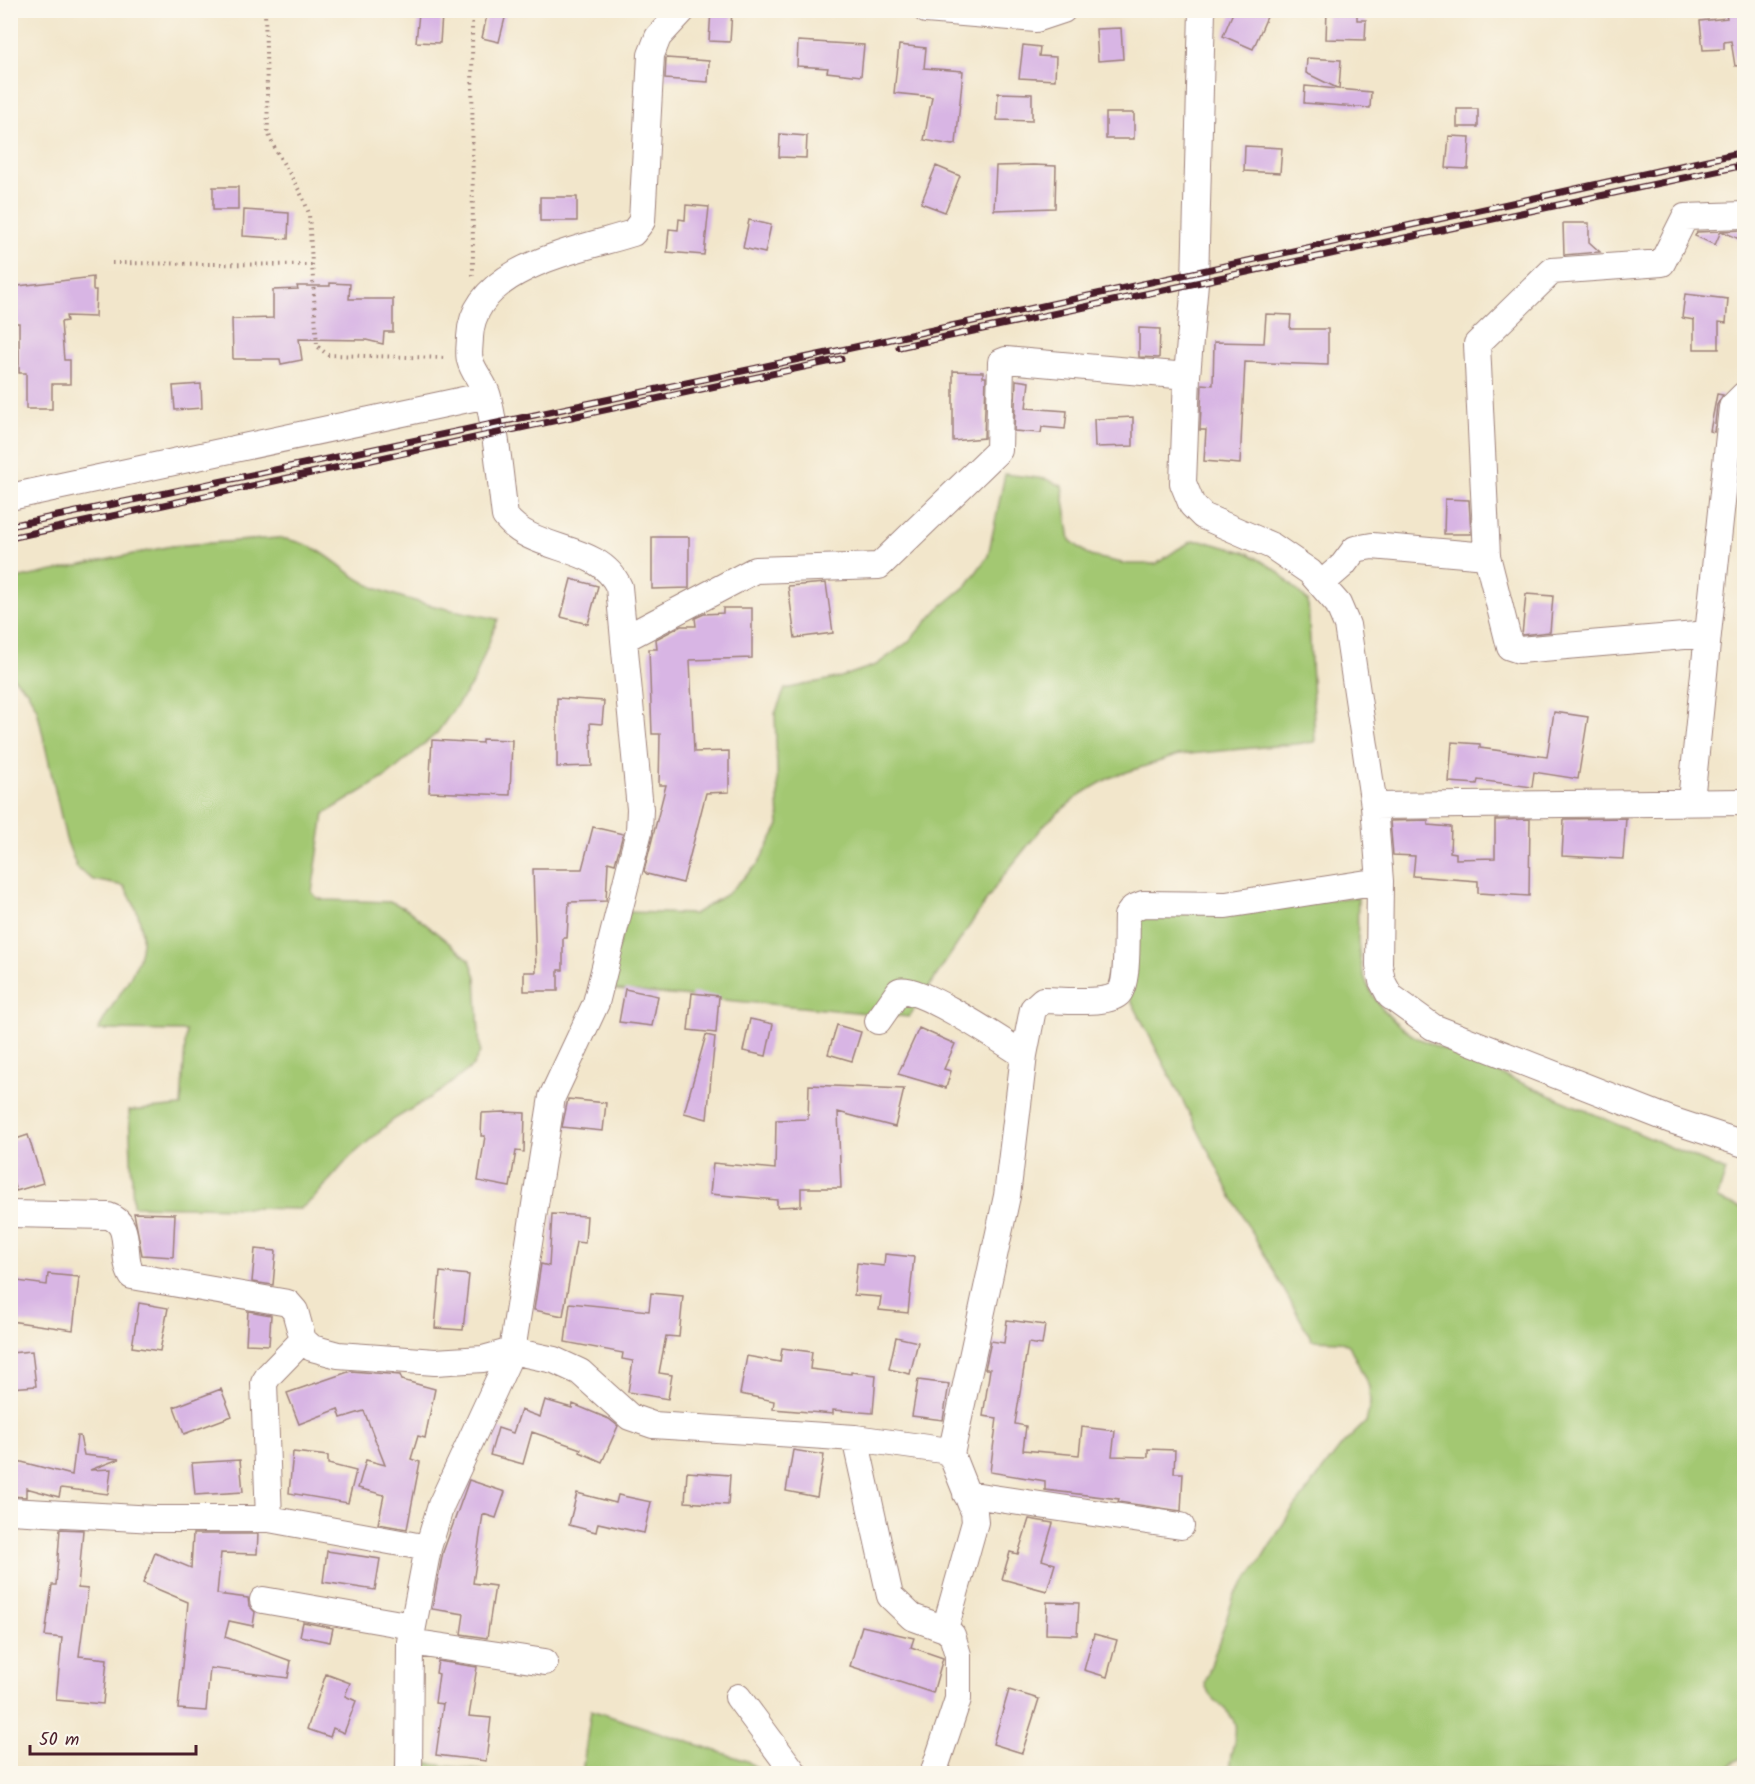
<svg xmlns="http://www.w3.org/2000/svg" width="1755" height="1784" font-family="Kalam,sans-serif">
<rect width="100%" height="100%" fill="#fbf7ec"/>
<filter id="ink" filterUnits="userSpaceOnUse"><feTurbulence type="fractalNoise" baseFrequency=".0167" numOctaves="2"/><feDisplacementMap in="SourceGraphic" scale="12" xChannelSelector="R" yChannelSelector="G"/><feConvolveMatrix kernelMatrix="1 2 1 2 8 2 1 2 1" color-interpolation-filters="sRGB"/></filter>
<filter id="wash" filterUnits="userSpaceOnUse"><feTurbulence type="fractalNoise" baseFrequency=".008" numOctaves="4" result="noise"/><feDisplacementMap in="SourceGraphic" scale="24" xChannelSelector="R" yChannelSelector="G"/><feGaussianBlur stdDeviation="1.35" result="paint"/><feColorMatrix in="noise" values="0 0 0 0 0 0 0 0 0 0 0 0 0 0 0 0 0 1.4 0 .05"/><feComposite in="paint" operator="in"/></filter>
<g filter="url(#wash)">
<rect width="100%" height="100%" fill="#f2e6cb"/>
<path fill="#a3c872" stroke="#76744e" stroke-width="1.5" d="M 1005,474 L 1046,479 L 1062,486 L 1070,540 L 1090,556 L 1127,564 L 1156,564 L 1178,549 L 1193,541 L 1203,541 L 1248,553 L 1275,569 L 1308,601 L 1315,742 L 1179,755 L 1109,778 L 1081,794 L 1046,823 L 1000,880 L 909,1017 L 606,989 L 628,912 L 694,914 L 727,894 L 758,864 L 779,825 L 775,714 L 785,689 L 841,677 L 876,665 L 908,642 L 938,609 L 967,585 L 988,556 Z
M 278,538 C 329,544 337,572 378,589 C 416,604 458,611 498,619 L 474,681 L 437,733 L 387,776 L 324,814 L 312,892 L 317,898 L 325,900 L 392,902 L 408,910 L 470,960 L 476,977 L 480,1052 L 473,1066 L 441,1091 L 393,1120 L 349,1158 L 314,1198 L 300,1209 L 133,1206 L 129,1111 L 181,1106 L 186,1031 L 98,1030 C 128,974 165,951 124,886 L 93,880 L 77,868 L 66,839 L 37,709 L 28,692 L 11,675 L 11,580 L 171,546 Z
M 1358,897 C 1356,960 1358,1000 1415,1037 L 1726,1171 L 1717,1199 L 1744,1209 L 1744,1756 L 1733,1763 L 1727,1773 L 1338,1774 L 1312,1765 L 1297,1773 L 1230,1772 C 1227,1756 1238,1741 1235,1725 C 1231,1708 1208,1701 1205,1683 L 1234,1596 L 1260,1562 L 1288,1516 L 1342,1445 L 1366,1422 L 1370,1404 L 1369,1387 L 1349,1345 L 1340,1341 L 1312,1340 L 1231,1195 L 1129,996 L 1128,917 Z
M 591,1710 L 747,1761 L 764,1773 L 582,1773 Z
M 402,1760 L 499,1773 L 402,1774 Z"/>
<g id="blocks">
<path fill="#d8b5e4" d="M 488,10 L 507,10 L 499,42 L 482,38 Z
M 711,10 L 732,10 L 730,42 L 709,41 Z
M 1234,10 L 1270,10 L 1253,49 L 1223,36 Z
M 1327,10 L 1357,10 L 1357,20 L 1366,20 L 1365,40 L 1326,39 Z
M 1725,10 L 1744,10 L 1744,65 L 1735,66 L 1731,41 L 1724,42 L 1724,49 L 1703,50 L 1700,21 L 1727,18 Z
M 419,13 L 442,15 L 440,43 L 416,42 Z
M 1121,28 L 1123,59 L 1098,61 L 1096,29 Z
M 798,41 L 864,45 L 861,76 L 827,72 L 828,68 L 797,66 Z
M 899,45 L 926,48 L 924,68 L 963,71 L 956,144 L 952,145 L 924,140 L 932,97 L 894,93 Z
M 1023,45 L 1040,47 L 1039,56 L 1056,57 L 1055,80 L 1019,78 Z
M 666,58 L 709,61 L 708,82 L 665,79 Z
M 1307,58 L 1341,60 L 1339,89 L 1306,73 Z
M 1305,86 L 1371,92 L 1370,108 L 1304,103 Z
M 998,93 L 1032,94 L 1032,121 L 997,120 Z
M 1457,109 L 1478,109 L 1478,127 L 1457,127 Z
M 1106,113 L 1134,113 L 1134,139 L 1106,139 Z
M 780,134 L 807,136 L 806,158 L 779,157 Z
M 1449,136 L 1470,137 L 1468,169 L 1446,168 Z
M 1245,146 L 1282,148 L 1280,173 L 1244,171 Z
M 1033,165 L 1056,166 L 1055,208 L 994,210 L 996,166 Z
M 936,166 L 960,176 L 945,212 L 921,203 Z
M 213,187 L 238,187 L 238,210 L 213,210 Z
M 540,197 L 577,197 L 577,221 L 540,221 Z
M 686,205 L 709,207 L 704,255 L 667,252 L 669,229 L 678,230 L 679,219 L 685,220 Z
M 244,210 L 289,213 L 288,239 L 243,236 Z
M 749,220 L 771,225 L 765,253 L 743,248 Z
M 1563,223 L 1589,223 L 1589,242 L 1600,252 L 1564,255 Z
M 1744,230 L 1744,241 L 1721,231 L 1715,245 L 1695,236 L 1697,232 Z
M 93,277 L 93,290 L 96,290 L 95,317 L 66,316 L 67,321 L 61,322 L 64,360 L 70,360 L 70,384 L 52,384 L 52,409 L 26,409 L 26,373 L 19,373 L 19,323 L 10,323 L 10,287 Z
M 330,283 L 350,284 L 349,299 L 393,299 L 393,332 L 384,332 L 383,344 L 366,340 L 299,339 L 302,360 L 281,364 L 280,359 L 233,359 L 232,319 L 273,318 L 273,290 L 298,289 L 297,286 L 330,286 Z
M 1685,294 L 1728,299 L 1726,323 L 1719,322 L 1719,349 L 1694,349 L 1694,320 L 1682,318 Z
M 1266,314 L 1291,315 L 1290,329 L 1328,329 L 1328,365 L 1245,362 L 1240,464 L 1204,461 L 1206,430 L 1200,430 L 1202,384 L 1213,385 L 1214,342 L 1264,343 Z
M 1139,328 L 1160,329 L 1159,358 L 1139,357 Z
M 953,371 L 983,372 L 983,377 L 986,377 L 984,438 L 953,441 Z
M 1016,380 L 1029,382 L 1026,408 L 1067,411 L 1065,429 L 1042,427 L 1041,433 L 1014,431 Z
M 201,384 L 202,408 L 175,410 L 173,386 Z
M 1717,394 L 1723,395 L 1717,405 L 1714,432 L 1710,431 Z
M 1133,417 L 1133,446 L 1095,447 L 1094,419 Z
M 1445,499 L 1469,500 L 1471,534 L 1444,534 Z
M 652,537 L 689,537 L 689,588 L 652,589 Z
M 571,579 L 598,586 L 588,624 L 561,617 Z
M 826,583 L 833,633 L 795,638 L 788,586 Z
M 1526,594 L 1553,596 L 1550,632 L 1522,635 Z
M 723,608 L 752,608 L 752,658 L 690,660 L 694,752 L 729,751 L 729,792 L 706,793 L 683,883 L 647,874 L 644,871 L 666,785 L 659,785 L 660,734 L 652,734 L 649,649 L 657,649 L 656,639 L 681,626 L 696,626 L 695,618 L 704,614 L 723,613 Z
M 557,698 L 604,701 L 602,724 L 590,723 L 592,766 L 557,767 Z
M 1554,712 L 1588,717 L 1578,779 L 1534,772 L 1532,787 L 1478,780 L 1477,784 L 1449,782 L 1452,742 L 1480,744 L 1480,748 L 1547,757 Z
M 482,739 L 512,740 L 510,795 L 429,792 L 432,740 L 482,743 Z
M 1626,818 L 1623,859 L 1562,856 L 1564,819 Z
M 1530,819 L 1529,896 L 1478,893 L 1478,881 L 1413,876 L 1415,856 L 1393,855 L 1390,821 L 1428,820 L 1428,825 L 1451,827 L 1450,852 L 1456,853 L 1456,859 L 1495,858 L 1495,820 Z
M 593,827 L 623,834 L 615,864 L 608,862 L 606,901 L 569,902 L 567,938 L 563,938 L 563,970 L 558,970 L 558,991 L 524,991 L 524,972 L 536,972 L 533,869 L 582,869 Z
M 625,989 L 658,996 L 652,1026 L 619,1022 Z
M 692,993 L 719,996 L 716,1033 L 688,1030 Z
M 750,1019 L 773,1024 L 766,1056 L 743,1051 Z
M 837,1025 L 861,1032 L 852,1061 L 828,1054 Z
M 919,1028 L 955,1044 L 944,1069 L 951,1071 L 946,1088 L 898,1074 Z
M 706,1035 L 715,1037 L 707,1119 L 684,1113 Z
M 809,1085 L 904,1089 L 895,1127 L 838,1112 L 841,1188 L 801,1188 L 801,1206 L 777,1207 L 777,1200 L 710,1194 L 713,1163 L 775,1169 L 776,1120 L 808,1119 Z
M 568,1099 L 606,1103 L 603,1131 L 562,1127 Z
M 504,1112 L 525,1113 L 524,1152 L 516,1151 L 510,1187 L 478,1181 L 485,1136 L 481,1136 L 482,1113 Z
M 28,1135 L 43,1183 L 16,1191 L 10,1173 L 10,1141 Z
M 134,1213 L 175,1214 L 173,1257 L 142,1255 Z
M 552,1214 L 587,1216 L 585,1243 L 576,1242 L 563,1316 L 534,1310 L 541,1264 L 549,1266 Z
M 255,1249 L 276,1251 L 273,1285 L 252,1282 Z
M 885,1254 L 914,1257 L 908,1313 L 879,1310 L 881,1297 L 854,1295 L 857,1263 L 884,1266 Z
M 440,1272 L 469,1275 L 463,1330 L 435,1328 Z
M 48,1274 L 79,1277 L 73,1330 L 10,1321 L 10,1280 L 47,1285 Z
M 651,1293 L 683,1296 L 679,1337 L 666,1336 L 659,1373 L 672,1375 L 668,1399 L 628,1392 L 633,1361 L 622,1359 L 623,1353 L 565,1342 L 570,1303 L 649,1311 Z
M 139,1303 L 168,1308 L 160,1351 L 132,1347 Z
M 248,1311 L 271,1315 L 269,1345 L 246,1344 Z
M 1007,1320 L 1045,1325 L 1042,1345 L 1028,1343 L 1015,1424 L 1026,1426 L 1023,1450 L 1079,1455 L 1082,1427 L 1115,1431 L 1112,1456 L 1148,1457 L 1148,1449 L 1175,1450 L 1174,1473 L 1183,1473 L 1181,1511 L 1118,1502 L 1119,1499 L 1045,1490 L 1045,1481 L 990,1472 L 997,1418 L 983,1416 L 990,1369 L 985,1369 L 991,1341 L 1004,1343 Z
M 896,1337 L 918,1342 L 910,1374 L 889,1369 Z
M 782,1348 L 812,1352 L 810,1369 L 851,1374 L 851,1372 L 876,1375 L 873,1413 L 833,1410 L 833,1414 L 773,1409 L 774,1401 L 740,1394 L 747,1356 L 780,1362 Z
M 32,1351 L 36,1386 L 10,1388 L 10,1353 Z
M 351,1371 L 400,1375 L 402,1380 L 435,1389 L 425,1438 L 418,1436 L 411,1459 L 420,1462 L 407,1529 L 378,1524 L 384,1495 L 358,1488 L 366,1460 L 385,1465 L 364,1411 L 341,1418 L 338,1409 L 299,1424 L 287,1393 Z
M 918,1380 L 949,1384 L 943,1420 L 912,1416 Z
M 221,1389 L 232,1416 L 184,1434 L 174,1407 Z
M 545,1400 L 572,1408 L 573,1404 L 609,1419 L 618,1426 L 602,1462 L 580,1452 L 581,1449 L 532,1432 L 523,1464 L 490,1455 L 498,1428 L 513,1433 L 521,1410 L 540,1417 Z
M 77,1436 L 80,1436 L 84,1455 L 119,1459 L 90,1470 L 111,1469 L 108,1494 L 61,1488 L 59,1497 L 26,1488 L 26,1497 L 10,1496 L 10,1459 L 72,1475 Z
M 793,1450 L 824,1455 L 817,1497 L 786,1491 Z
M 293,1452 L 328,1456 L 328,1464 L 356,1471 L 348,1503 L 289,1493 Z
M 240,1460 L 243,1492 L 195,1495 L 192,1463 Z
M 687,1472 L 730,1475 L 728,1505 L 685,1502 Z
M 469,1480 L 505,1492 L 496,1518 L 483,1514 L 473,1583 L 495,1586 L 487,1638 L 461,1634 L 464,1614 L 432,1609 L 443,1552 Z
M 577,1493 L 616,1503 L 618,1495 L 651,1502 L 644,1533 L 598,1523 L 596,1532 L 569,1525 Z
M 1029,1519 L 1053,1523 L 1042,1560 L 1055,1564 L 1047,1591 L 1002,1579 L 1010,1552 L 1018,1554 Z
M 60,1529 L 83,1530 L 78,1588 L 88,1589 L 79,1656 L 107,1659 L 103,1704 L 56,1700 L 62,1638 L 45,1636 L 52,1585 L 56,1585 Z
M 193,1534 L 258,1534 L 257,1554 L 221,1553 L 217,1594 L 248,1598 L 249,1606 L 255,1612 L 253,1626 L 229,1621 L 225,1637 L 291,1661 L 288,1678 L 210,1668 L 206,1711 L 178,1709 L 188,1602 L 143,1583 L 155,1553 L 191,1568 Z
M 327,1551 L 380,1559 L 375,1590 L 323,1582 Z
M 1047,1602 L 1079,1603 L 1077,1635 L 1046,1634 Z
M 303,1622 L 333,1628 L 330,1642 L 300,1636 Z
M 862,1626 L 914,1638 L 911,1647 L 943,1658 L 933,1693 L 850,1666 Z
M 1094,1634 L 1117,1640 L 1107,1677 L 1084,1670 Z
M 438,1661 L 477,1667 L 469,1716 L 491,1718 L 486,1761 L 436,1755 L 443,1704 L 435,1703 L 439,1674 L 436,1673 Z
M 326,1674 L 350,1683 L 345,1696 L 356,1701 L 344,1733 L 333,1728 L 330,1737 L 307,1729 Z
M 1009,1690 L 1039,1699 L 1022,1753 L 993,1744 Z"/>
</g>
</g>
<g filter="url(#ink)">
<use href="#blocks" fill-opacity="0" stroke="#9e827b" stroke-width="1.5"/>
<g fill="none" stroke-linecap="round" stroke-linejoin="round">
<g stroke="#9e827b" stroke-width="28">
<path id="minor" d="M 926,10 L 1036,19 L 1063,10
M 1202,10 L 1195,283 L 1187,376 L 1183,483 L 1192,505 L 1203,516 L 1272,546 L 1310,572 L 1338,604 L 1347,625 L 1374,806 L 1380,881 L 1379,965 L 1382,981 L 1390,996 L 1433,1027 L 1671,1120 L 1744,1144
M 10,497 L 487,395
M 1487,556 L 1477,344 L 1552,271 L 1662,263 L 1685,217 L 1744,215
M 1321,584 L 1343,565 L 1355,549 L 1372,546 L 1487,556 L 1510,647 L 1519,650 L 1708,634 L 1732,407 L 1744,395
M 624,639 L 755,570 L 879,566 L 999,450 L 1001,362 L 1006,360 L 1187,376
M 1691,801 L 1708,634
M 1374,806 L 1744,802
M 878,1021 L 899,991 C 917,984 1005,1043 1024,1055
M 10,1214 L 108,1216 C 134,1224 120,1256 132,1276 L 288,1303 L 295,1311 L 303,1340 L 312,1348 L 338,1355 L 435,1362 L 483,1359 L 512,1351 L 554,1360 L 580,1372 L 630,1417 L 653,1425 L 855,1438 L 942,1450 L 951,1454 L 974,1512 L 975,1522 L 945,1629
M 855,1438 L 890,1596 L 912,1617 L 945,1629 L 952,1635 L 958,1655 L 958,1699 L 933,1774
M 951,1454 L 1007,1196 L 1024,1055 L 1033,1009 L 1043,1000 C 1060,1000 1105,1005 1118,994 C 1129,985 1126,931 1127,916 L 1133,908 L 1143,904 L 1226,905 L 1380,881
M 966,1494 L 1181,1526
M 10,1511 L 155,1519 L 269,1519 L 428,1548
M 269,1519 L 264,1383 L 269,1375 L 303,1340
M 263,1600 L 412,1626
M 410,1642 L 545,1662
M 738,1697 L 795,1774
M 409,1774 L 410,1642 L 428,1548 L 441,1505 L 512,1351 L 552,1097 L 596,1003 L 639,831 L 640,809 L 619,587 C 599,542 533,554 505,516 C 500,477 497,436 488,397 C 485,384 473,373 470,360 C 468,354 470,344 470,337 C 473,266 580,250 633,233 L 642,221 L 651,55 L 658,37 L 683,10"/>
</g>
<path stroke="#9e827b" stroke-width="4" stroke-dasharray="1.5 4.5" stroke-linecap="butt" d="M 265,10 L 268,132 C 278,161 300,184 309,214 L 317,346 L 328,355 L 447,358
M 472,10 L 473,277
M 112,263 L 312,265"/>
<use href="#minor" stroke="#fff" stroke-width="26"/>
<g stroke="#4a1f2b" stroke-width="7">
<path id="rail" d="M 899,347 L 1744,165
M 10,526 L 837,351 L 1744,152
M 10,538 L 841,359"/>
</g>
<use href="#rail" stroke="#fbf7ec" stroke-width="4.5" stroke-dasharray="14" stroke-linecap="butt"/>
</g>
</g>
<rect width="1755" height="1784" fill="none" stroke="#fbf7ec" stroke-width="36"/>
<path d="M30 1745v9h166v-9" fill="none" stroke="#4a1f2b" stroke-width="3"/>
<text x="39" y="1745" font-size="18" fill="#4a1f2b" stroke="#fbf7ec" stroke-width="4.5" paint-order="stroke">50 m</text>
</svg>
